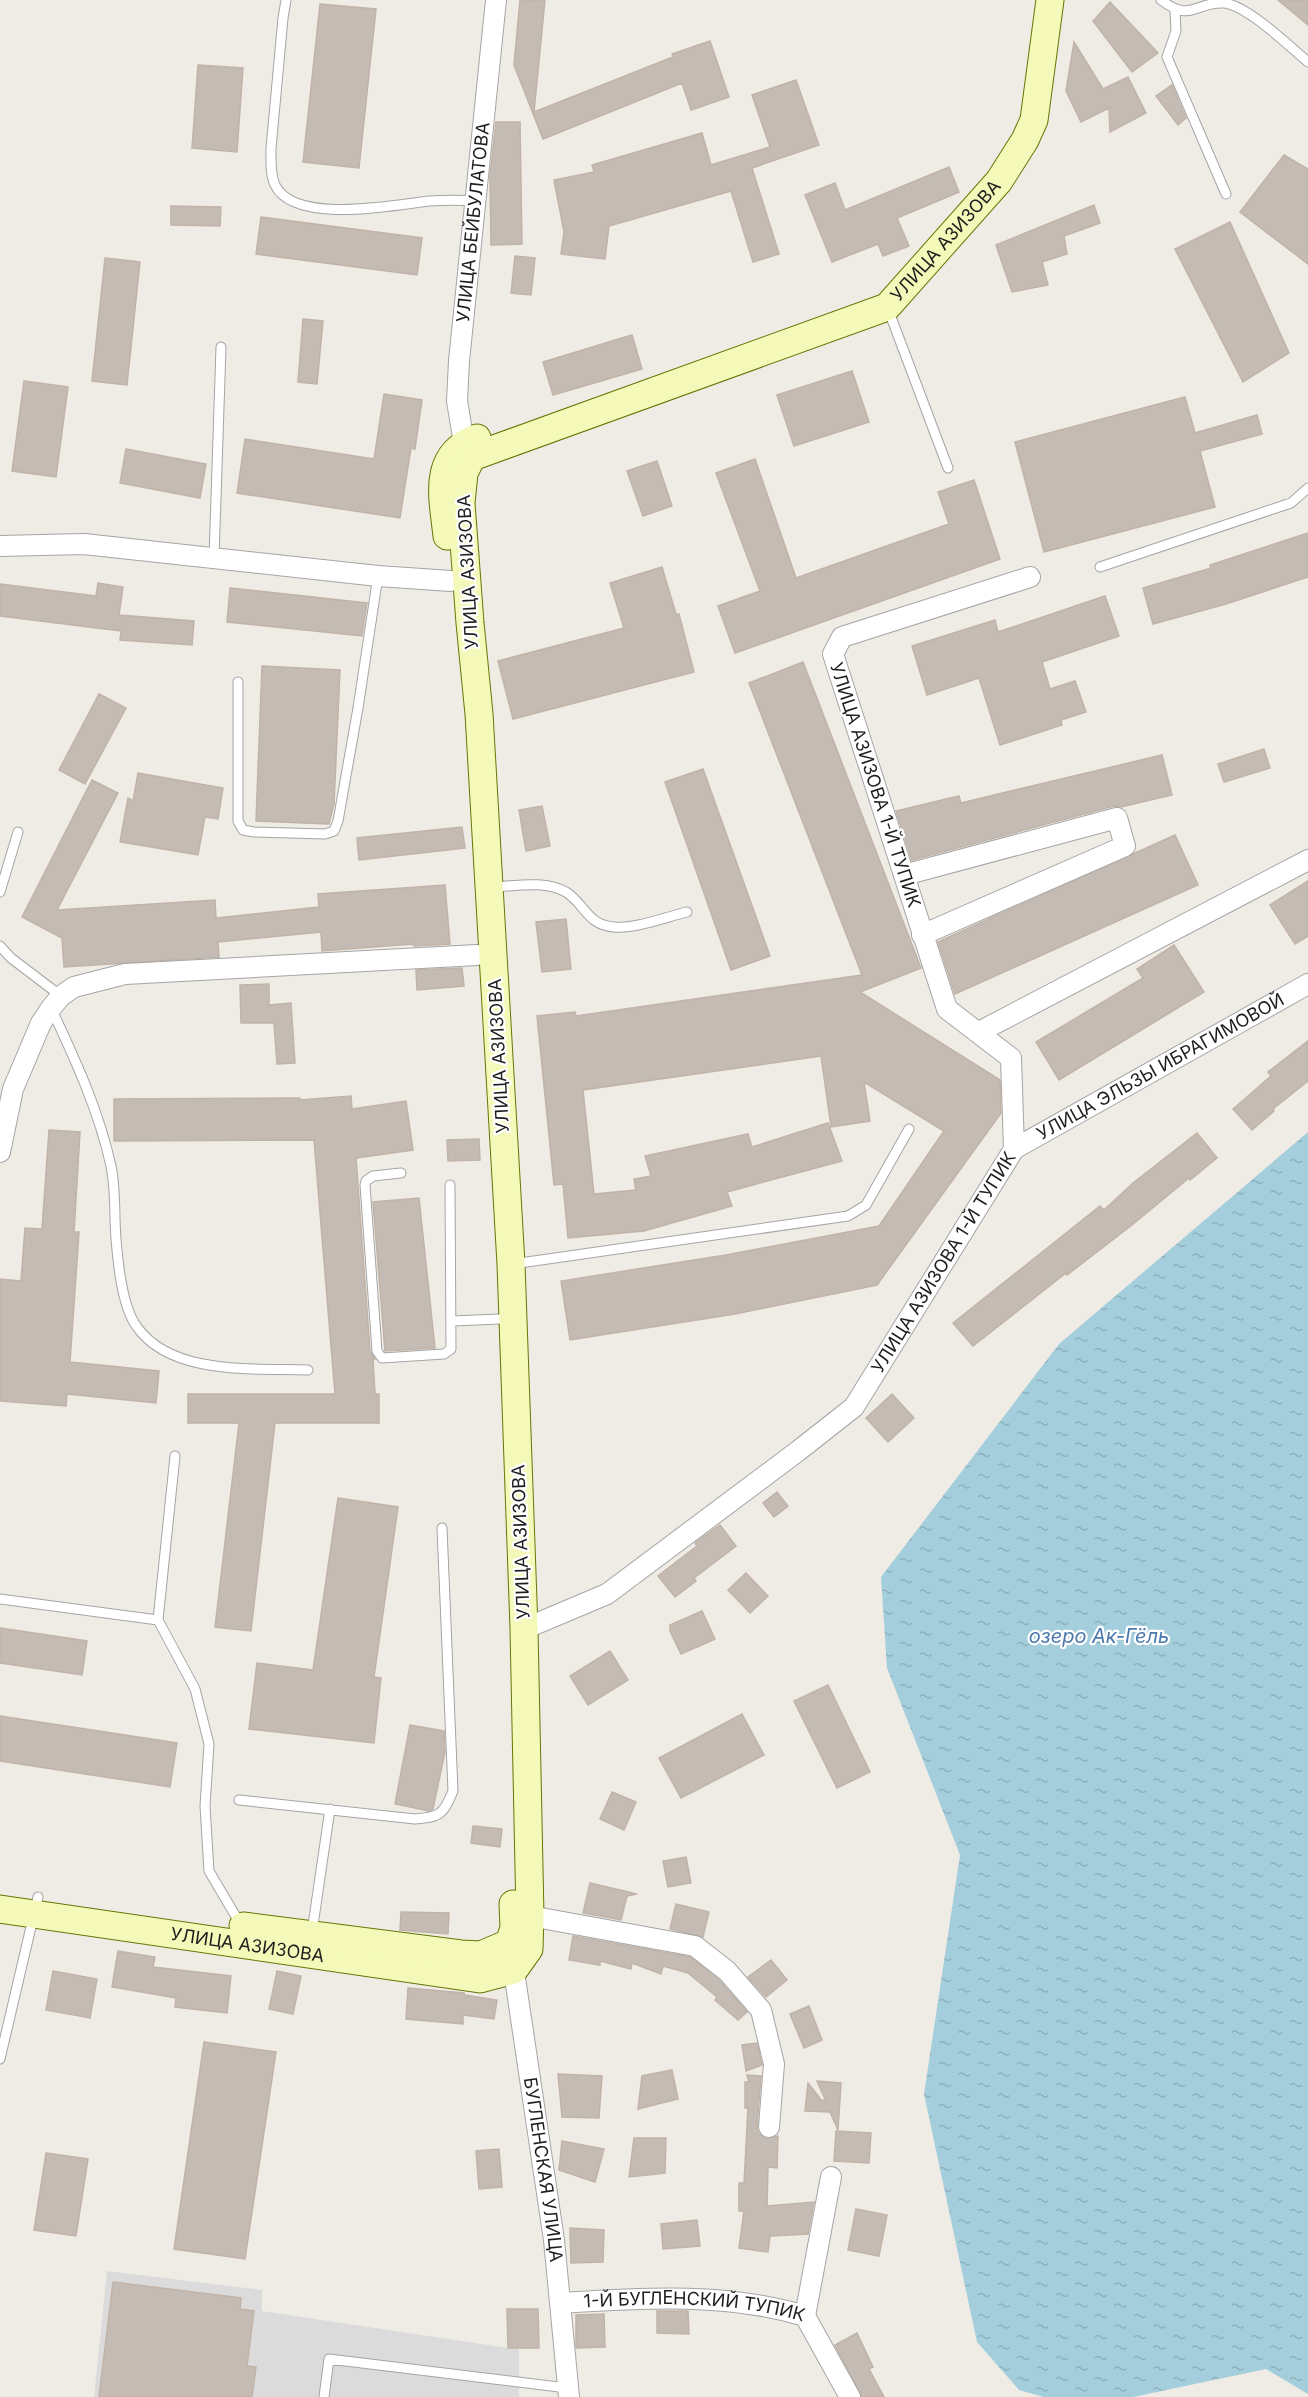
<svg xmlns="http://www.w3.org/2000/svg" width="1308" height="2397" font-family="Inter,sans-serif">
<defs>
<pattern id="water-ripples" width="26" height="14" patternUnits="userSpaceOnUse" patternTransform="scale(1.5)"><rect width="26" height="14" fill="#a5cedd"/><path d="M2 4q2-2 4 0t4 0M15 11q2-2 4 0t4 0" fill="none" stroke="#8eb0bd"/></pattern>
</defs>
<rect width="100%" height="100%" fill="#efece5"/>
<path fill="#dcdbdb" d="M 107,2271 L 262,2290 L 262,2311 L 508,2348 L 519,2348 L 519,2397 L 94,2397 Z"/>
<path fill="url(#water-ripples)" d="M 1308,1132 L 1308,2394 L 1266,2369 L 1133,2397 L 1044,2397 L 1019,2390 L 977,2342 L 924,2094 L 960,1855 L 887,1668 L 881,1577 L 1059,1344 Z"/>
<path fill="#c4bcb4" stroke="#c1b3a7" stroke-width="1.5" d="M 520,0 L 545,0 L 534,112 L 673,57 L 672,54 L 710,41 L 729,97 L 691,110 L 682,83 L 543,139 L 514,65 Z
M 1278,0 L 1308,0 L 1308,25 Z
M 1110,2 L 1158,53 L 1132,72 L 1093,21 Z
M 320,4 L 376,9 L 359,168 L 303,162 Z
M 1074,42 L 1103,89 L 1128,77 L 1146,113 L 1110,132 L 1109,108 L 1081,122 L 1066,91 Z
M 198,65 L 243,68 L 237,152 L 192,148 Z
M 796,80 L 819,145 L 752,168 L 779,254 L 753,262 L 731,191 L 609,226 L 605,259 L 561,254 L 564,232 L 554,180 L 594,172 L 592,165 L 702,133 L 711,165 L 770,147 L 752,95 Z
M 1172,85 L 1186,118 L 1178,125 L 1156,96 Z
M 496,122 L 520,122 L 522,244 L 491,245 L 490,176 Z
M 1284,155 L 1308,169 L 1308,264 L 1240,212 Z
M 949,167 L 959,192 L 897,218 L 909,246 L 883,256 L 878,244 L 832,262 L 805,195 L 835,183 L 845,210 Z
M 1094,205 L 1100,223 L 1064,236 L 1067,254 L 1042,262 L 1048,285 L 1012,292 L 996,245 Z
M 171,206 L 221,207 L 220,226 L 171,225 Z
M 261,217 L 422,238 L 417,275 L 256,254 Z
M 1230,222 L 1289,353 L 1243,382 L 1175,249 Z
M 515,256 L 535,258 L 531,295 L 511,293 Z
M 105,258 L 140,262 L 127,385 L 92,381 Z
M 303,319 L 323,321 L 317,384 L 298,382 Z
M 632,335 L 642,369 L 553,395 L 543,362 Z
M 852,371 L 869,422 L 794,446 L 777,395 Z
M 24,381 L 68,387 L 56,477 L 12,471 Z
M 384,394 L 422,400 L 415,449 L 411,448 L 400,518 L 237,493 L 245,439 L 374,459 Z
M 1185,397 L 1195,433 L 1257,415 L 1262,434 L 1200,451 L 1215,507 L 1044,552 L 1015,442 Z
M 126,449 L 206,464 L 200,498 L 120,483 Z
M 755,459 L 796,578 L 949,524 L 938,492 L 974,480 L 1000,559 L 735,653 L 718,606 L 760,591 L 716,473 Z
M 657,461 L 672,506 L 643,516 L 627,471 Z
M 1308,533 L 1308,577 L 1226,604 L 1153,624 L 1143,588 L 1211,568 L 1210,565 Z
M 662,567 L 676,614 L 679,614 L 694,672 L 513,719 L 498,661 L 624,628 L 610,583 Z
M 98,583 L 123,587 L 119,615 L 194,621 L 192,645 L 120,640 L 121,631 L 0,616 L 0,584 L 96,596 Z
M 230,588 L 367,603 L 362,636 L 227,622 Z
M 1105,596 L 1119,636 L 1042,662 L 1050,689 L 1075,681 L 1086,712 L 1061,720 L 1062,725 L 1000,745 L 979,678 L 927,695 L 912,646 L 995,620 L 998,632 Z
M 803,662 L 921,968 L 860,992 L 1000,1080 L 1001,1113 L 877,1285 L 735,1314 L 570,1340 L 561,1281 L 726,1255 L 879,1226 L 944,1131 L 864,1082 L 870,1121 L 831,1127 L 821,1056 L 583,1090 L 594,1194 L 636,1190 L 634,1179 L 651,1176 L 645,1156 L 748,1134 L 752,1147 L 828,1123 L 842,1161 L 727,1192 L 732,1206 L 644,1231 L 568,1238 L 563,1184 L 554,1185 L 537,1016 L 575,1012 L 576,1016 L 862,975 L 749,683 Z
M 262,666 L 340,670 L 334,804 L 329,824 L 256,821 Z
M 99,694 L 126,708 L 85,784 L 59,770 Z
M 1264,749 L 1270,768 L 1224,782 L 1218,764 Z
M 1162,755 L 1172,795 L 1121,807 L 1114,806 L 912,860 L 896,811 L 959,796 L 961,803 Z
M 703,769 L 770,956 L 731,970 L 665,782 Z
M 138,773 L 223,788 L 218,819 L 205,817 L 198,855 L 120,842 L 128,798 L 133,801 Z
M 92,780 L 118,793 L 57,910 L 215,900 L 216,918 L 319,907 L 318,894 L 445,885 L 450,944 L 414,946 L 413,944 L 322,951 L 321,932 L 218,942 L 219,957 L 64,967 L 62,938 L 22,917 Z
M 542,806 L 550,846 L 526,851 L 519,810 Z
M 462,827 L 465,848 L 359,860 L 357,838 Z
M 1175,835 L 1198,885 L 955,994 L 938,942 Z
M 1308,881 L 1308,936 L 1295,944 L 1270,905 Z
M 566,919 L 571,969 L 542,972 L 536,922 Z
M 1174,945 L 1204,992 L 1059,1080 L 1036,1042 L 1143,978 L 1137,969 Z
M 462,968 L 464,986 L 417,990 L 416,970 Z
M 269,984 L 269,1005 L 291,1003 L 295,1063 L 277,1064 L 274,1023 L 241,1023 L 240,985 Z
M 1308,1041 L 1308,1081 L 1273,1109 L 1274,1111 L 1252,1130 L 1233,1109 L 1271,1076 L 1268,1072 Z
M 351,1096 L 352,1109 L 406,1101 L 413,1150 L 356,1158 L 370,1351 L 375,1359 L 373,1359 L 375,1394 L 379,1394 L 379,1423 L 275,1423 L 251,1631 L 215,1627 L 239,1423 L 188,1423 L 188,1394 L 335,1394 L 314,1140 L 114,1141 L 114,1099 L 300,1098 L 300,1100 Z
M 49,1130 L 80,1132 L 74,1232 L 79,1232 L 70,1362 L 159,1371 L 156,1403 L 67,1394 L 66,1406 L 0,1401 L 0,1279 L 21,1281 L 25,1228 L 42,1229 Z
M 1197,1133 L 1217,1158 L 1190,1180 L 1189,1178 L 1132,1225 L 1067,1275 L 1066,1273 L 973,1346 L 953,1323 L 1100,1206 L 1104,1210 L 1133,1183 Z
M 479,1139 L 480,1160 L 448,1161 L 447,1140 Z
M 419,1198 L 435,1348 L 385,1351 L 373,1202 Z
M 892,1394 L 914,1418 L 888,1442 L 866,1418 Z
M 777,1492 L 788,1506 L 774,1517 L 763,1503 Z
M 338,1498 L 398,1507 L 374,1677 L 381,1678 L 374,1743 L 249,1729 L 257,1663 L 313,1670 Z
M 720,1525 L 736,1546 L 694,1578 L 696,1581 L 675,1597 L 658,1576 L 697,1546 L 695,1543 Z
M 746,1573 L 768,1596 L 750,1613 L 728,1590 Z
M 702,1611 L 715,1639 L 681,1654 L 670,1631 L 670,1625 Z
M 0,1628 L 87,1641 L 82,1675 L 0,1663 Z
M 610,1651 L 628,1680 L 588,1705 L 570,1676 Z
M 828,1685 L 870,1772 L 837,1788 L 794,1701 Z
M 742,1714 L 764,1755 L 681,1798 L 659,1758 Z
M 0,1716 L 177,1743 L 170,1787 L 0,1761 Z
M 410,1725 L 444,1731 L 445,1752 L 433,1809 L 429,1811 L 395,1804 Z
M 612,1792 L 636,1802 L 624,1830 L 600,1819 Z
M 473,1826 L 502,1829 L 500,1847 L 471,1843 Z
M 686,1857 L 691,1883 L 668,1887 L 663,1861 Z
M 590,1883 L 637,1894 L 627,1896 L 621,1920 L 583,1913 Z
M 676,1904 L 709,1912 L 703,1937 L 670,1929 Z
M 401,1912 L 449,1913 L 448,1934 L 400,1930 Z
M 573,1936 L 690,1957 L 719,1980 L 747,2012 L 738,2020 L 715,2000 L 717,1997 L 688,1973 L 663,1966 L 661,1974 L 632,1963 L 631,1969 L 600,1961 L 600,1965 L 569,1960 Z
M 118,1951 L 155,1957 L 153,1967 L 231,1976 L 227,2013 L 175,2007 L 176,1998 L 112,1987 Z
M 771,1960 L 787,1980 L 766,1997 L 748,1977 Z
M 53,1971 L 97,1979 L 90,2018 L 46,2010 Z
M 277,1971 L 301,1976 L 293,2014 L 269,2009 Z
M 408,1988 L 464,1993 L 465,1995 L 497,2000 L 494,2019 L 463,2015 L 463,2024 L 406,2019 Z
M 809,2006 L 822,2040 L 804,2048 L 790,2014 Z
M 204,2042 L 276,2052 L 245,2259 L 174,2249 Z
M 757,2043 L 762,2065 L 746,2071 L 742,2045 Z
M 672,2070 L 678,2099 L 638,2109 L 642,2076 Z
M 558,2074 L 602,2076 L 599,2118 L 562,2117 Z
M 747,2075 L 761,2076 L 757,2126 L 758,2133 L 767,2139 L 778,2136 L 777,2168 L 768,2167 L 767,2206 L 814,2202 L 808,2234 L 770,2236 L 768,2252 L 739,2248 L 744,2211 L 739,2211 L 739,2183 L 744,2183 L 748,2108 L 745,2108 L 745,2082 L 749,2082 Z
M 817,2081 L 841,2083 L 838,2130 L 830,2112 L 805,2111 L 808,2083 L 822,2101 L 825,2099 Z
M 836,2131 L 871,2133 L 869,2163 L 834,2161 Z
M 634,2138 L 666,2138 L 665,2173 L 629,2177 Z
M 562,2141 L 604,2149 L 595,2182 L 559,2170 Z
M 499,2149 L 502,2187 L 479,2189 L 476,2151 Z
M 46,2153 L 88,2159 L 76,2236 L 34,2230 Z
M 856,2209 L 887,2215 L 879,2256 L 848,2250 Z
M 697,2220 L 700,2246 L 663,2249 L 661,2224 Z
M 570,2228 L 604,2230 L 603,2262 L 571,2263 Z
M 113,2282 L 241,2298 L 240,2309 L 254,2311 L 247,2366 L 256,2367 L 252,2397 L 99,2397 Z
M 507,2309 L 538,2309 L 539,2348 L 508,2348 Z
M 657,2311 L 688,2311 L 689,2334 L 657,2333 Z
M 604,2314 L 605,2347 L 576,2348 L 576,2315 Z
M 857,2333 L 873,2367 L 869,2369 L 884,2397 L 862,2397 L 835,2345 Z"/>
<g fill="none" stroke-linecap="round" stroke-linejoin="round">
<g stroke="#a5a5a5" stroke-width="11">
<path id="service" d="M 286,0 L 283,18 L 271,148 C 271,160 270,174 275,185 C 294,225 395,205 429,201 C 445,200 460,200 475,201
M 1161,0 C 1191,23 1195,2 1223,3 C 1246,4 1289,46 1308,62
M 1175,11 L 1176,31 L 1167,57 L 1226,194
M 888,309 L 948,468
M 214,558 L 221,347
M 1100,567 L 1291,503 L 1308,488
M 238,682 L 238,821 L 243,830 L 254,832 L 325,834 L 334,831 L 338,821 L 358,708 L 378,576
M 492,887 C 515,886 545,880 566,892 C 585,904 587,925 614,927 C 635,929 666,917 687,912
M 0,892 L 18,832
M 0,946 L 11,958 L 61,996
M 51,1008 C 75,1059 99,1111 111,1166 C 116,1190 114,1214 116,1239 C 118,1263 122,1307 137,1327 C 172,1376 254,1368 308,1370
M 401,1173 L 373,1176 L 366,1181 L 365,1185 L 377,1351 L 382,1358 L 444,1354 L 451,1349 L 450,1185
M 513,1264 L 848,1216 L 866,1205 L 909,1129
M 452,1321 L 500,1319
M 175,1456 L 158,1620 L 195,1689 L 209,1744 L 205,1806 L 209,1871 L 235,1915 L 243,1923
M 0,1599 L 158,1620
M 239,1800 L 415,1819 C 440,1817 443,1815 453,1791 L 442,1528
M 312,1932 L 330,1809
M 0,2059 L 38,1897
M 324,2397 L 329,2359 L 567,2388"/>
</g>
<g stroke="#a5a5a5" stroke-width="22">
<g id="minor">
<path id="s1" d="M 464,443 L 457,401 L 459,361 L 496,0"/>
<path d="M 0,546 L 84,544 L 378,576 L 451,581"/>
<path d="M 904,875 L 1117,818 L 1125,846 L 922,935"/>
<path d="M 979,1032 L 1308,860"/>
<path id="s2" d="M 1014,1149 L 1308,984"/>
<path d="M 0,1152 L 13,1089 L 41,1023 L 51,1008 L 61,996 L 74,987 L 125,974 L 477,955"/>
<path id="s3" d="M 524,1629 L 607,1594 L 798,1451 L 854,1407 L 1014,1149 L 1011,1058 L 947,1009 L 833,654 L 842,637 L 1030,577"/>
<path d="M 519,1914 L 695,1946 L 727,1971 L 761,2010 L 774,2064 L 769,2127"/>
<path id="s4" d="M 512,1958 L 554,2240 L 569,2397"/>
<path id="s5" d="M 561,2303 C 642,2298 726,2292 805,2316 L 850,2397"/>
<path d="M 805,2316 L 831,2177"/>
</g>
</g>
<g stroke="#667605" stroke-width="29">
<g id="secondary">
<path d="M 447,536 C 443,498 431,455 477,438"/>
<path id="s6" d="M 0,1909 L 480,1979 L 514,1970 L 529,1949 L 530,1916 L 524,1629 L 511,1264 L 479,714 L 470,623 L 461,503 L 464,473 L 472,457 L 887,307 L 999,181 L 1025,140 L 1034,120 L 1050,0"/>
<path d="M 243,1926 L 461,1954 L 481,1955 L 509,1943 L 514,1928 L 513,1904"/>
</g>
</g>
<use href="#service" stroke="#fff" stroke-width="9"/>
<use href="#minor" stroke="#fff" stroke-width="20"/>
<use href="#secondary" stroke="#f4f9b9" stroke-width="27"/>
</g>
<g text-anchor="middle" stroke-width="4.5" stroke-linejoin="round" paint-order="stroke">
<g font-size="18" fill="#1e1e1e" stroke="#fff">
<text dy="6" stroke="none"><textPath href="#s1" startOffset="222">УЛИЦА БЕЙБУЛАТОВА</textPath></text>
<text dy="6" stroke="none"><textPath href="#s6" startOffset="2572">УЛИЦА АЗИЗОВА</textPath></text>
<text transform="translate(468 572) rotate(-93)" y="6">УЛИЦА АЗИЗОВА</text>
<text transform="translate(875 785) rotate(72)" y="6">УЛИЦА АЗИЗОВА 1-Й ТУПИК</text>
<text transform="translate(499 1056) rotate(-93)" y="6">УЛИЦА АЗИЗОВА</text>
<text dy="6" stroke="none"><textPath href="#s2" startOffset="168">УЛИЦА ЭЛЬЗЫ ИБРАГИМОВОЙ</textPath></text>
<text dy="6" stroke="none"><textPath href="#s3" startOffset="570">УЛИЦА АЗИЗОВА 1-Й ТУПИК</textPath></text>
<text transform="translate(521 1542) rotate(-92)" y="6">УЛИЦА АЗИЗОВА</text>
<text dy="6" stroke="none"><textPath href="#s6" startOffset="250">УЛИЦА АЗИЗОВА</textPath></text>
<text dy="6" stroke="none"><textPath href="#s4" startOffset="214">БУГЛЕНСКАЯ УЛИЦА</textPath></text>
<text dy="6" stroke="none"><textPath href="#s5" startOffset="134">1-Й БУГЛЕНСКИЙ ТУПИК</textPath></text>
</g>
<g font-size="20" font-style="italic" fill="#4b79ae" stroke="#fff">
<text x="1099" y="1643">озеро Ак-Гёль</text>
</g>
</g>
</svg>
